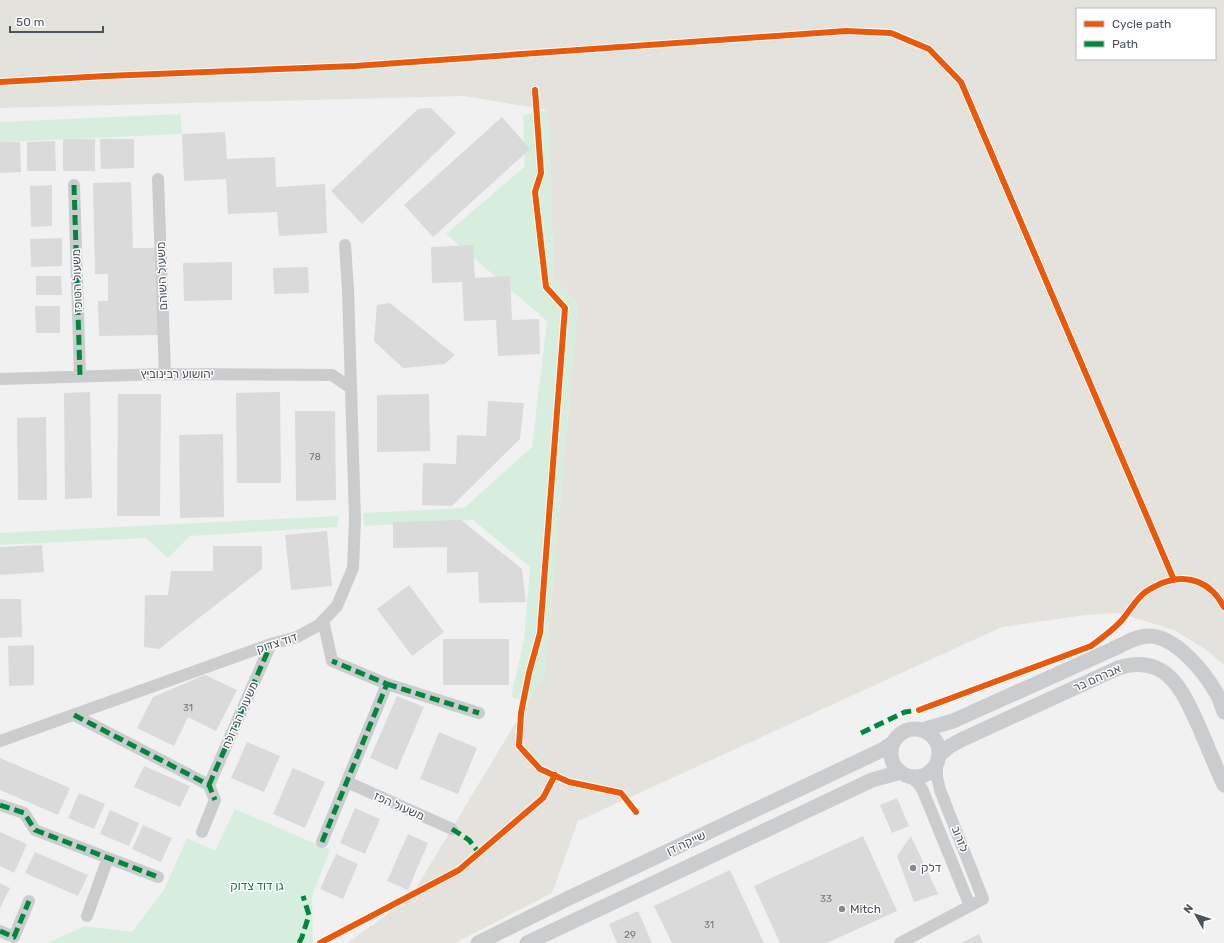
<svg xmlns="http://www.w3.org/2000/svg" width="1224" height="943" font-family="Rubik,Heebo,sans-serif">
<rect width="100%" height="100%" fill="#f1f1f1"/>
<path fill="#d7eedf" d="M 548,110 L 554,278 L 578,304 L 545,674 L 529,701 L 511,697 L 524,640 L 530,567 L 473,520 L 364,526 L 363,513 L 464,508 L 532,447 L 547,321 L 446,234 L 525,166 L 523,115 Z
M 180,114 L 182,134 L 0,142 L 0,122 Z
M 338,516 L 338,527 L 190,536 L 168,558 L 146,538 L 0,545 L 0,533 Z
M 235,809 L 330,850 L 312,896 L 313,943 L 47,943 L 85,926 L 132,932 L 164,890 L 187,838 L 215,851 Z"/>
<path fill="#e4e2dd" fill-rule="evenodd" d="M 0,0 L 1224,0 L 1224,665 L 1205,649 L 1174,630 L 1118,613 L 1085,615 L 1002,627 L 578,821 L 552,893 L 455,943 L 347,943 L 410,898 L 545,674 L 578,304 L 554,278 L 548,110 L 463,96 L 0,108 ZM 1077,9 L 1215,9 L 1215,59 L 1077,59 Z"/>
<path fill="#dadadb" d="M 431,108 L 456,133 L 362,224 L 331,191 L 418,109 Z
M 502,117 L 530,149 L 433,237 L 404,205 Z
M 225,132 L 227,159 L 275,157 L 276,187 L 325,184 L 327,233 L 279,236 L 277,212 L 228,214 L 226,179 L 184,181 L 182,134 Z
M 63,139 L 95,139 L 95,171 L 63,171 Z
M 100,139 L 134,139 L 134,168 L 101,169 Z
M 55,141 L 56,171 L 27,171 L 27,142 Z
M 0,142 L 20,142 L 21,172 L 0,173 Z
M 131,182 L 133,248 L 157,248 L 158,335 L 99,336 L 98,301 L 108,301 L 108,274 L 95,274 L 93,183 Z
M 52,185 L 52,226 L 31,227 L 30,186 Z
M 62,238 L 62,266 L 31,267 L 30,239 Z
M 473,245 L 475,278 L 510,276 L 512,320 L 539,319 L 540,354 L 498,356 L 496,320 L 464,321 L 462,282 L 432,283 L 431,247 Z
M 232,262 L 232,300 L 184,301 L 183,263 Z
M 308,267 L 309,293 L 274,294 L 273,268 Z
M 36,276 L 61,276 L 62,295 L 36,295 Z
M 390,303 L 455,355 L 445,364 L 403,368 L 374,341 L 377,305 Z
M 35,306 L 60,306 L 60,333 L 36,333 Z
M 90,392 L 92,498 L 65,499 L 64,393 Z
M 280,392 L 281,483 L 237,483 L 236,393 Z
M 118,394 L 161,394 L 160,516 L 117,516 Z
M 429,394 L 430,451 L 377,452 L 377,395 Z
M 488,401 L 524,403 L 520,439 L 452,506 L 422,505 L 423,463 L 456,464 L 457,435 L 486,436 Z
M 295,411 L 335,411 L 336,500 L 296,501 Z
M 46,417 L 47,500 L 18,500 L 17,418 Z
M 223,434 L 224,517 L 180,518 L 179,435 Z
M 461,520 L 522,569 L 526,602 L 479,603 L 478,572 L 447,573 L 447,547 L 393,548 L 393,522 Z
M 327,531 L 332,586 L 291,590 L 285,535 Z
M 42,545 L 44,572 L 0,575 L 0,547 Z
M 213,546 L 262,546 L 262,569 L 159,649 L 144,647 L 145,595 L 168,595 L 171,571 L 213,571 Z
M 409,585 L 444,632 L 412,656 L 377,609 Z
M 0,599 L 21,599 L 22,637 L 0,638 Z
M 443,639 L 509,639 L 509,685 L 443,685 Z
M 34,645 L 34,685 L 9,686 L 8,646 Z
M 205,675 L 237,690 L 216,731 L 188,717 L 174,746 L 137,728 L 153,697 Z
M 397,696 L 424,707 L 397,770 L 370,758 Z
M 439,732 L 477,748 L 458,794 L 420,779 Z
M 247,742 L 280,756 L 264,792 L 231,778 Z
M 0,758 L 70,788 L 58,815 L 0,790 Z
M 144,766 L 190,786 L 180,807 L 134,787 Z
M 293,768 L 325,782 L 305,828 L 273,814 Z
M 79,793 L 105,804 L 94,829 L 68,818 Z
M 897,798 L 909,826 L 892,833 L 880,805 Z
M 355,808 L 380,819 L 365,854 L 340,843 Z
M 110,810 L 139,823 L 129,846 L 100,834 Z
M 143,825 L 172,838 L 161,862 L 132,849 Z
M 0,832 L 27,844 L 14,873 L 0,866 Z
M 408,834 L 428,843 L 408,890 L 387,881 Z
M 863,836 L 897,911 L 827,943 L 780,943 L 754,886 Z
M 911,836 L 938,894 L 914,902 L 897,856 Z
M 35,852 L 88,875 L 78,896 L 25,873 Z
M 336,854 L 358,864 L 343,899 L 320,889 Z
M 730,870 L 764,943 L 672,943 L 654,906 Z
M 0,883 L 10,888 L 0,908 Z
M 638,911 L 652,943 L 617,943 L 609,924 Z
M 979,934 L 983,943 L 961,943 Z"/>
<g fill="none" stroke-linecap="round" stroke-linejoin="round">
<path stroke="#cbccce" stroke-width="12" d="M 158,179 L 165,374
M 74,185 L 80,376
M 0,379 L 165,374 L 332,375 L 351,388
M 387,684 L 479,713
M 74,715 L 209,785 L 215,800 L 202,832
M 0,741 L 271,644 L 297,637 L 319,625 L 337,606 L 353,568 L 355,520 L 348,289 L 345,245
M 909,776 L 918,783 L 923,791 L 970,906
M 347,782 L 452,829
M 209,785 L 271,644
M 0,805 L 24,813 L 35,830 L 158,877
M 322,842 L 387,684 L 332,661 L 323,620
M 87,916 L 108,858
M 0,931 L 14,937 L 29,901
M 900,943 L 983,899 L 940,790 L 937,777 L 937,763"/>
<path stroke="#cbccce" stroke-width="15" d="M891 753a24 24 0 1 1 48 0a24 24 0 1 1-48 0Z
M 922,730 L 953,721 L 1111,650 C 1123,645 1135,636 1149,636 C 1176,636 1205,673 1217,694 C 1220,700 1222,706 1224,712
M 939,755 L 950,746 L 961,740 L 1118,668 C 1168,652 1183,692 1200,729 C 1208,748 1216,767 1224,785
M 478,943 L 567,899 L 882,750 L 894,742
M 527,943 L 872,780 L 901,772"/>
<path stroke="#00873e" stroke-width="5" stroke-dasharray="10 5" stroke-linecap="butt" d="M 74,185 L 80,376
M 387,684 L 479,713
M 74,715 L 209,785 L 215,800
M 861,733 L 905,712 L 919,710
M 209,785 L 271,644
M 0,805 L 24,813 L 35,830 L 158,877
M 452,829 L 469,840 L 479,853 L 483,853
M 322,842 L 387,684 L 332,661
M 0,931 L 14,937 L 29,901
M 299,943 L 302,937 L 309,915 L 303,896"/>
<g stroke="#fff" stroke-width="8">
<path id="cycleway" d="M 0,82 L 106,76 L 355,66 L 846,31 L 891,33 L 929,49 L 961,82 L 1174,580
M 535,90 L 541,173 L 535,192 L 546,287 L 565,308 L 540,633 L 529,673 L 521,713 L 519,746 L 540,769 L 569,782 L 621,793 L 636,812
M 919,710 L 1091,646 C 1102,638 1113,630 1122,620 C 1129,612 1135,601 1143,594 C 1148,589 1156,586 1162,583 C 1188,573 1211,582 1224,607
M 320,943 L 459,870 L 543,798 L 555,775"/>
</g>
<use href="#cycleway" stroke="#e8590c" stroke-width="6"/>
</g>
<g fill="#848a90" stroke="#fff" stroke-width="1.5">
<circle cx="913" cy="868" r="4"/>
<circle cx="842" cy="909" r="4"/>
</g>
<g text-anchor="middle" stroke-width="3" stroke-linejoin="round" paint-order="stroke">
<g font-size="10" fill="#6e767c">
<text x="315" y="460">78</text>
<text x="188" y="711">31</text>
<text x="826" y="902">33</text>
<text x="709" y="928">31</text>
<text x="630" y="938">29</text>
</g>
<g font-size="12" fill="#49535c" stroke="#fff">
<text transform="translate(162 276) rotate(-92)" y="4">משעול השוהם</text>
<text transform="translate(77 281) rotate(-92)" y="4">משעול הטופז</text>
<text x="177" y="378">יהושוע רבינוביץ</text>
<text transform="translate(277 643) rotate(-18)" y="4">דוד צדוק</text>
<text transform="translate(1097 678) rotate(-24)" y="4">אברהם בר</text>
<text transform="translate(240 715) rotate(-66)" y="4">משעול הבדולח</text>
<text transform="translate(399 806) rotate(24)" y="4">משעול הפז</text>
<text transform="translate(960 839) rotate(69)" y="4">לזרוב</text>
<text transform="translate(686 843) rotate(-25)" y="4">שייקה דן</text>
</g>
<g font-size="12" fill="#49535c" stroke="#fff" text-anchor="start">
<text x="921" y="872">דלק</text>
<text x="850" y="913">Mitch</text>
</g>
<g font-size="12" fill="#1d7949" stroke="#fff">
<text x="257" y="890">גן דוד צדוק</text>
</g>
</g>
<rect x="1076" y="8" width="140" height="52" fill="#ffffff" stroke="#b6babe"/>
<rect x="1084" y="21" width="20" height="6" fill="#e8590c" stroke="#b6babe"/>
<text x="1112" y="28" font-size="12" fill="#49535c">Cycle path</text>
<rect x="1084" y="41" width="20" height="6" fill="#00873e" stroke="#b6babe"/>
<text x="1112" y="48" font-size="12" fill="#49535c">Path</text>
<g transform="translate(1196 915) rotate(309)" stroke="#ffffff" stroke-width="3" paint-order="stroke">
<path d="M0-3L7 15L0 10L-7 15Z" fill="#49535c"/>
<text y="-6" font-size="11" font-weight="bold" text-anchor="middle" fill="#49535c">N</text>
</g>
<path d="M10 26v6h93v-6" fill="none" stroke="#49535c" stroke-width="2"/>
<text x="16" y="26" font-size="12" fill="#49535c" stroke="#ffffff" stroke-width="3" paint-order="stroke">50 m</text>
</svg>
